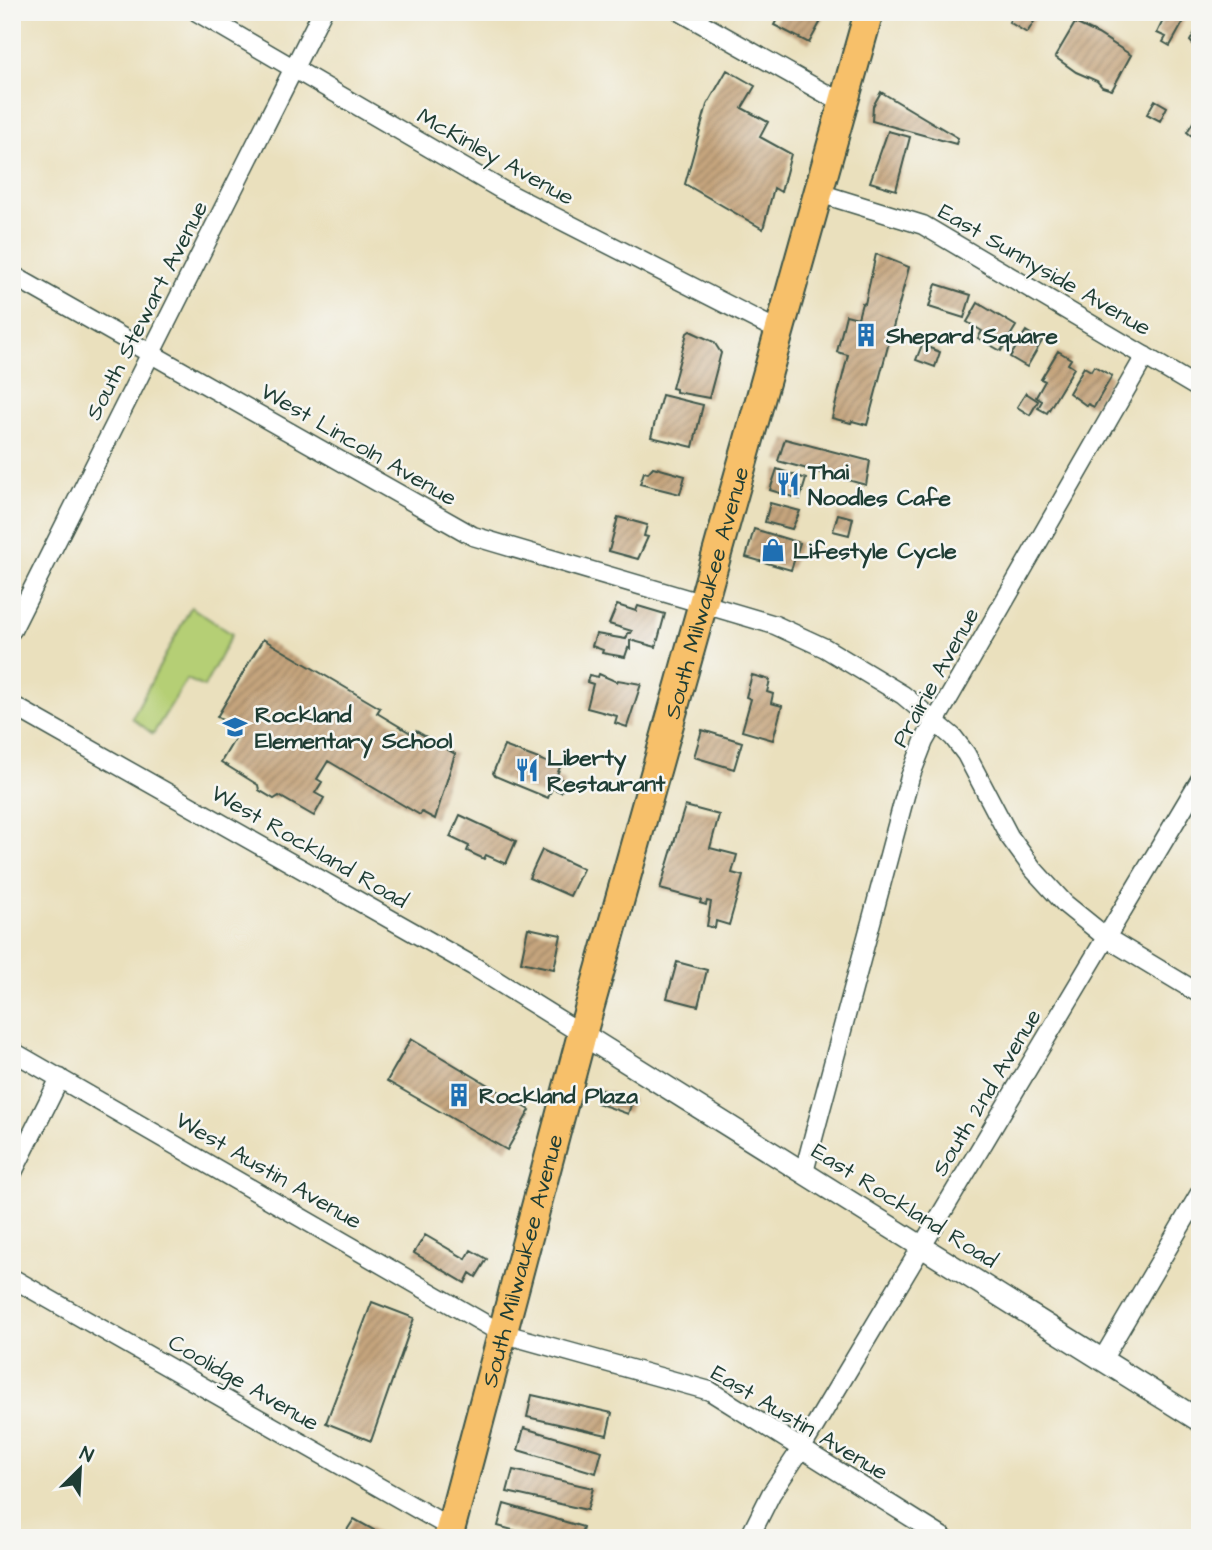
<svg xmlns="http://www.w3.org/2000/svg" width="1212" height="1550" font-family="'Architects Daughter',sans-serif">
<defs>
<pattern id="building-hatch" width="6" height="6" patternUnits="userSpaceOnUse" patternTransform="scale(1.75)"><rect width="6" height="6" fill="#c5a47d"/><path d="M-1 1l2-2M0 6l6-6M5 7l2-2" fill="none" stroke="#9f8767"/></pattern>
</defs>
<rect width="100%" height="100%" fill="#f6f6f2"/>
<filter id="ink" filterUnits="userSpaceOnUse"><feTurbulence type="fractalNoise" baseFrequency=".0143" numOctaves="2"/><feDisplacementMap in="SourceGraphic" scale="14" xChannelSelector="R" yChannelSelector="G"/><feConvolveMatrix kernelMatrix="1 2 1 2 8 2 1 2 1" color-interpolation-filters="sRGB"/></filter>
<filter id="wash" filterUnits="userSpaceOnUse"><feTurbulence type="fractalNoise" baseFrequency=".00686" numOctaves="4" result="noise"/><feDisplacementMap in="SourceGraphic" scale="28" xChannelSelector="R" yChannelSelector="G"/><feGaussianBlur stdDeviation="1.57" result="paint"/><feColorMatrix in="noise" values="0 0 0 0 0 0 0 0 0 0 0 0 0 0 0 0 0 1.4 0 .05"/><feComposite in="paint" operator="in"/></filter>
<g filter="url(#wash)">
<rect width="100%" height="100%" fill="#eae0bd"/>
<path fill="#b5cf74" stroke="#6a8654" stroke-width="2" d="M 191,607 L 232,634 L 204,687 L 187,679 L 153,734 L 132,718 Z"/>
<g id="blocks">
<path fill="url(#building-hatch)" d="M 781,12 L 826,12 L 809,43 L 774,25 Z
M 1015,12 L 1038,15 L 1027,33 L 1009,22 Z
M 1167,12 L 1189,12 L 1170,46 L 1163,42 L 1166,37 L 1157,33 Z
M 1075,23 L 1098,34 L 1131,55 L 1112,90 L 1102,87 L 1097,81 L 1076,72 L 1055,57 Z
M 1200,23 L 1200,52 L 1190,41 Z
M 727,70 L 755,86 L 742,108 L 768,122 L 760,137 L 791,154 L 781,192 L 774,188 L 763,229 L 685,184 L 707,105 Z
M 881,92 L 958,138 L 956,144 L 872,121 L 873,106 Z
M 1155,100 L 1167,107 L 1160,121 L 1147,114 Z
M 1200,111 L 1200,143 L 1187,132 Z
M 888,131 L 910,137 L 896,190 L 870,182 Z
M 876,254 L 909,267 L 867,425 L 852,421 L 851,423 L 832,418 L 848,355 L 837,352 L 846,315 L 858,318 L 862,303 L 865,304 Z
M 936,284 L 971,295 L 964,318 L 929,307 Z
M 978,303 L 1016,326 L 1001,351 L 978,338 L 982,331 L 967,322 Z
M 690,331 L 714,342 L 721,353 L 709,398 L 676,392 L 676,389 L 672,388 L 687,333 Z
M 1026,331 L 1042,341 L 1027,367 L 1010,357 Z
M 922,345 L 940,352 L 935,367 L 916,360 Z
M 1058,351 L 1071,359 L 1068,364 L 1074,368 L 1047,413 L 1038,408 L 1042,401 L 1036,397 L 1045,381 L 1041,379 Z
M 1094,366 L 1112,376 L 1094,407 L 1088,404 L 1087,406 L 1069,393 L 1084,367 L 1091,371 Z
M 1026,393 L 1038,401 L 1030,415 L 1017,407 Z
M 662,395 L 703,405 L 693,447 L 651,437 Z
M 785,439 L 870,461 L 866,485 L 778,461 Z
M 653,467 L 685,476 L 680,494 L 640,484 L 644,472 L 648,473 Z
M 777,469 L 806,479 L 800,499 L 770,490 Z
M 770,503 L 800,511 L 792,529 L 765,522 Z
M 838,514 L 853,518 L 849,535 L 833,531 Z
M 618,517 L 647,525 L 644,536 L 648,537 L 638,559 L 609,551 Z
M 754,529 L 800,543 L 791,570 L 746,557 Z
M 617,605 L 636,611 L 638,606 L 665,614 L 656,647 L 630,640 L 630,649 L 628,648 L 625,657 L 602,653 L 603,650 L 592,646 L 596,634 L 626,639 L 628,633 L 631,633 L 632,631 L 609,624 Z
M 263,639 L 380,708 L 377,713 L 414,735 L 416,731 L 455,754 L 435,819 L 422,812 L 420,815 L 328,761 L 317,779 L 322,782 L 315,793 L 324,798 L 314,816 L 279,796 L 274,799 L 259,790 L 258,785 L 221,762 L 240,730 L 217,717 Z
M 599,674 L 617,682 L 618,680 L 641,684 L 627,727 L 615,723 L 617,716 L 587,708 L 593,684 L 587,682 L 589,675 L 598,677 Z
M 752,675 L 770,680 L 767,692 L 773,694 L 771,703 L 782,706 L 773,740 L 742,731 L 751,699 L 746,697 Z
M 702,730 L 742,742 L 734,769 L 694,757 Z
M 504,746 L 560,767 L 556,777 L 566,781 L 561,792 L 552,788 L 548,798 L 495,776 L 493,773 Z
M 685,806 L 719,815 L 710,848 L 737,855 L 732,873 L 743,876 L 729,925 L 716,921 L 715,928 L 707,926 L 711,902 L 707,901 L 706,905 L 700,903 L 701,900 L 660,889 Z
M 460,815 L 516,841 L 506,864 L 486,855 L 484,859 L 467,851 L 469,846 L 450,837 Z
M 542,850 L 583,869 L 570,896 L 529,878 Z
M 528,928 L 561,935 L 554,969 L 521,962 Z
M 677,962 L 707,970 L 698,1006 L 667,998 Z
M 411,1039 L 530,1110 L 507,1150 L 387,1081 Z
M 601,1090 L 633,1099 L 628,1114 L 597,1103 Z
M 425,1235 L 466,1259 L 471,1250 L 487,1259 L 476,1277 L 470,1273 L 465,1283 L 414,1253 Z
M 372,1302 L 414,1318 L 371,1441 L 326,1423 Z
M 532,1395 L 612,1413 L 607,1435 L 527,1417 Z
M 524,1428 L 602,1451 L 596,1473 L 518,1450 Z
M 513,1470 L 593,1488 L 587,1510 L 507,1492 Z
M 504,1504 L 583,1527 L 580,1538 L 542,1538 L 498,1526 Z
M 354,1519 L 374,1530 L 387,1538 L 342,1538 Z"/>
</g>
</g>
<g filter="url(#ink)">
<use href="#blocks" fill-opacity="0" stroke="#3d5549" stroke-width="2"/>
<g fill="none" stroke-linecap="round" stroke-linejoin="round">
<g stroke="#3d5549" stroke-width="21">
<path id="minor" d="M 197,12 L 502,190 L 779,331
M 681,12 L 844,104
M 819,193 L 923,225 L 1200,389
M 12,275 L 473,536 L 775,625 L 825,648 L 903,695 L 953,737 L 966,754 L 1009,836 L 1033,869 L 1065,904 L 1107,938 L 1200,994
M 12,630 L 322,12
M 12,705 L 473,966 L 582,1034
M 12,1051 L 501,1333 L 710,1391 L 944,1538
M 804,1172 L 910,777 L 924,741 L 1145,356
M 12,1174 L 60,1078
M 12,1278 L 451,1528
M 1102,1360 L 1200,1193
M 749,1538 L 771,1494 L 801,1449 L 1200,780"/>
</g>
<g stroke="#3d5549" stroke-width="24">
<path id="tertiary" d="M 582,1034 L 1200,1421"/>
</g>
<g stroke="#3d5549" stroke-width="32">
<g id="primary">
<path id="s1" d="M 448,1538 L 582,1034 L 869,12"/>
</g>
</g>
<use href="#minor" stroke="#fff" stroke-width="18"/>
<use href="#tertiary" stroke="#fff" stroke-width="21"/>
<use href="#primary" stroke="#f7c06b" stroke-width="28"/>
</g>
</g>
<defs>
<g id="building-bare" transform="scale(1.89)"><path d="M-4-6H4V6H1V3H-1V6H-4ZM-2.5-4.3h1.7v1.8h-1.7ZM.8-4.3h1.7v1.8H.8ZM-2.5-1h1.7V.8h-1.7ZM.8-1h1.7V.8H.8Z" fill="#1f6fb2" stroke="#f6f6f2" stroke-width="2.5" paint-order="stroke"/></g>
<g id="restaurant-bare" transform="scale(1.89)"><path d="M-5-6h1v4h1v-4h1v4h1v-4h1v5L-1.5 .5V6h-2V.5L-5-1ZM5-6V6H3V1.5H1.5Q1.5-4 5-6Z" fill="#1f6fb2" stroke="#f6f6f2" stroke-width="2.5" paint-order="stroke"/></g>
<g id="shop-bare" transform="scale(1.89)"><path d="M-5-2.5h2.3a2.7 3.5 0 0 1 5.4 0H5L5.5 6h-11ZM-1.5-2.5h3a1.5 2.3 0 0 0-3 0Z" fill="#1f6fb2" stroke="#f6f6f2" stroke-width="2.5" paint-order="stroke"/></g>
<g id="school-bare" transform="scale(1.89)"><path d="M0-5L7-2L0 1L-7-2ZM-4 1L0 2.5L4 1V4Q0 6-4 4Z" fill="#1f6fb2" stroke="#f6f6f2" stroke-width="2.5" paint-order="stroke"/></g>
</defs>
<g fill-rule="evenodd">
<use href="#building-bare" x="866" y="335"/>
<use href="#restaurant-bare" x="788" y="484"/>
<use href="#shop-bare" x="773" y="550"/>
<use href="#school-bare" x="235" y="727"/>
<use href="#restaurant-bare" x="527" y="770"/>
<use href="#building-bare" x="459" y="1095"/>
</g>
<g text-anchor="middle" stroke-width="5" stroke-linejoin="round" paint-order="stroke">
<g font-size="23" fill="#1f3d34" stroke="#f6f6f2">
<text transform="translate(496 156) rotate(29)" y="8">McKinley Avenue</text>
<text transform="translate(1045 269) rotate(30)" y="8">East Sunnyside Avenue</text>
<text transform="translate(146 310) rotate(-63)" y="8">South Stewart Avenue</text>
<text transform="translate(359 444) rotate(30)" y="8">West Lincoln Avenue</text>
<text dy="8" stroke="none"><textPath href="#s1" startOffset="980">South Milwaukee Avenue</textPath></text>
<text transform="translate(935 677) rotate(-61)" y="8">Prairie Avenue</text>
<text transform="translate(310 846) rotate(30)" y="8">West Rockland Road</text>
<text transform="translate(986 1092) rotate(-59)" y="8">South 2nd Avenue</text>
<text transform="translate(269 1170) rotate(30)" y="8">West Austin Avenue</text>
<text transform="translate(905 1205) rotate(32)" y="8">East Rockland Road</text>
<text dy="8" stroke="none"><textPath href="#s1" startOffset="287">South Milwaukee Avenue</textPath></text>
<text transform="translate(244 1382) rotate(30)" y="8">Coolidge Avenue</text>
<text transform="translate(800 1422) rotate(31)" y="8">East Austin Avenue</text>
</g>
<g font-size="23" font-weight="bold" fill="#1f3d34" stroke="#f6f6f2" text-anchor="start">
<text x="886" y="343">Shepard Square</text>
<text x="808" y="479">Thai<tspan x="808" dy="26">Noodles Cafe</tspan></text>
<text x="793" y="558">Lifestyle Cycle</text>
<text x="255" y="722">Rockland<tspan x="255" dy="26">Elementary School</tspan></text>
<text x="547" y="765">Liberty<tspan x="547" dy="26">Restaurant</tspan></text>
<text x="479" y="1103">Rockland Plaza</text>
</g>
</g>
<rect width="1212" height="1550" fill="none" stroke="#f6f6f2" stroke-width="42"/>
<g transform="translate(80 1469) rotate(24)" stroke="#f6f6f2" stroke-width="5" paint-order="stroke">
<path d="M0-5L12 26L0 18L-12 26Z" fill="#1f3d34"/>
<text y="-10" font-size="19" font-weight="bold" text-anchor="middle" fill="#1f3d34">N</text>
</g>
</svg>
